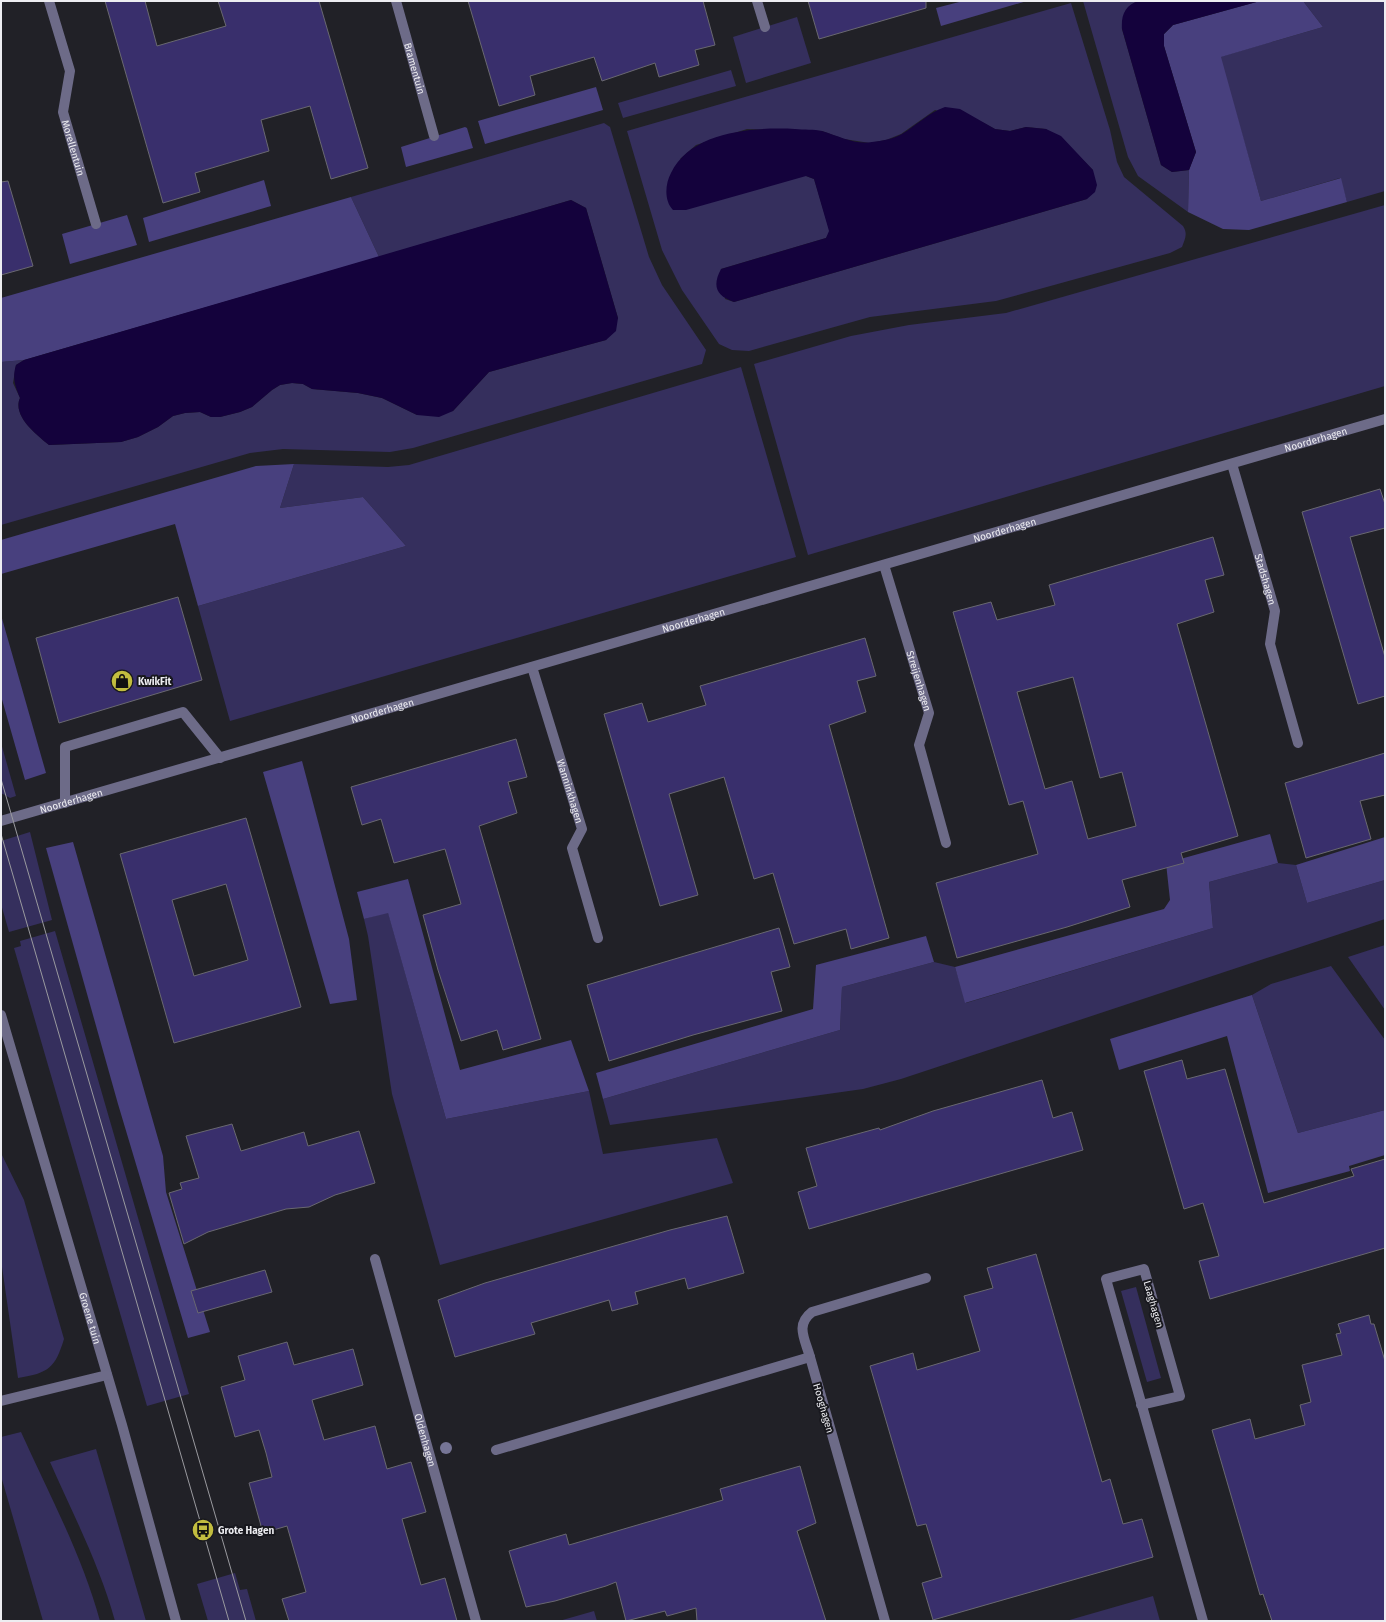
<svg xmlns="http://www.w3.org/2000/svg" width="1386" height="1622" font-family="'Fira Sans',sans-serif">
<rect width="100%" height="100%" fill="#212127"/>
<path fill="#352f5d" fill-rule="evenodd" d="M 1083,1 L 1139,1 C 1127,4 1122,18 1122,29 L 1161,165 L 1172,172 L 1189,170 L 1188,212 L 1138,176 L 1128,157 Z
M 1303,1 L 1385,1 L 1385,191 L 1347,202 L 1340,178 L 1261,201 L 1220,57 L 1323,27 Z
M 1071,3 L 1110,130 L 1117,162 L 1124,177 L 1183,226 C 1188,234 1185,239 1182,247 L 1170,253 L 996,301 L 870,317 L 749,351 L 732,350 L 719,344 L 682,290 L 662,250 L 627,131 ZM 935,110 L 982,122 L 995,129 L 1010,131 L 1026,127 L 1046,129 L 1080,157 L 1093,170 L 1087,199 L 734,302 L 725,299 L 721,269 L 826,238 L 830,232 L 814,179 L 806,176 L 680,159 L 696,145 L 747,129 L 822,131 L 844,139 L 870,143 L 886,140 L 901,134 Z
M 797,17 L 811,63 L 746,83 L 733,37 Z
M 731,70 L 736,86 L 623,118 L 618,103 Z
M 604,123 L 610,127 L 649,257 L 662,285 L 706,350 L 702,364 L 413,448 L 390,452 L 283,449 L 250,453 L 1,525 L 1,362 L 24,360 L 16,365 L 13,383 L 20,398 C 12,416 37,435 49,445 L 121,442 L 138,437 L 158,427 L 173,416 L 185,413 L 200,412 L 211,417 L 220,417 L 240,412 L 252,407 L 272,390 L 280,385 L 292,383 L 303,384 L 312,389 L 358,393 L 382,398 L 417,415 L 453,411 L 489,372 L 606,340 L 618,318 L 586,208 L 571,200 L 379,257 L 351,197 Z
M 1385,205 L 1385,386 L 808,555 L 754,364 L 851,336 L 909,325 L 1006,313 Z
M 741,367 L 796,557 L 230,721 L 198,606 L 406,546 L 363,497 L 280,508 L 294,464 L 388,467 L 409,465 Z
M 1,743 L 16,796 L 10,798 L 1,793 Z
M 30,832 L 52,920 L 9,932 L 1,904 L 1,841 Z
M 1278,863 L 1296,865 L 1307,903 L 1385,880 L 1385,919 L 901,1079 L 863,1089 L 610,1125 L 603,1099 L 840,1030 L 842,987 L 934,962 L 955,967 L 966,1003 L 1213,928 L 1209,882 Z
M 388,912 L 446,1119 L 589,1091 L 603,1154 L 717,1138 L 733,1183 L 440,1265 L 392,1094 L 368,936 L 364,919 Z
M 55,931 L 189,1394 L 147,1406 L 14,948 L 21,946 L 20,941 Z
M 1385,945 L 1385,1010 L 1348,957 Z
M 1331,966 L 1385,1040 L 1385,1110 L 1298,1133 L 1252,995 L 1271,984 Z
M 1,1153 L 24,1200 L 64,1339 C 55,1368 49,1373 18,1378 L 1,1260 Z
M 1136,1287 L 1161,1378 L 1147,1382 L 1121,1291 Z
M 21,1432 C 49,1494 82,1555 100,1621 L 43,1621 L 1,1476 L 1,1437 Z
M 96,1449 L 146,1621 L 115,1621 C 100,1566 73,1514 50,1462 Z
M 235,1573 L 240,1590 L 247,1589 L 256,1621 L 208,1621 L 197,1584 Z
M 1153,1596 L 1160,1621 L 1066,1621 Z
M 594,1611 L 597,1621 L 559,1621 Z"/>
<path fill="#48407e" d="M 963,1 L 1027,1 L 941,26 L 936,8 Z
M 1260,1 L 1303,1 L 1323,27 L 1221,57 L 1261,201 L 1341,178 L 1347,202 L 1249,230 L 1223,229 L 1188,212 L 1189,170 L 1196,152 L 1164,46 L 1164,34 L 1173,25 Z
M 596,87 L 603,110 L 485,144 L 478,121 Z
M 465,127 L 467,128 L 473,148 L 406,167 L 401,147 Z
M 264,180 L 271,206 L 149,242 L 143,218 Z
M 351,197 L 379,257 L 24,360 L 1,362 L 1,298 Z
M 127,215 L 137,245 L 70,264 L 62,234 Z
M 294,464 L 280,508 L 363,497 L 406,546 L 198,606 L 175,524 L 1,574 L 1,540 L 256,466 Z
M 1,615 L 46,773 L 25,780 L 1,696 Z
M 302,761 L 349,939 L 357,1000 L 330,1004 L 263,772 Z
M 1270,834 L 1278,863 L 1209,882 L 1213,928 L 965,1003 L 955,967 L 1164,909 L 1170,900 L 1166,863 Z
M 1385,837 L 1385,880 L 1307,903 L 1296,865 Z
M 73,842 L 163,1156 L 166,1192 L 210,1332 L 188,1338 L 118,1104 L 46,848 Z
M 408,879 L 460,1070 L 571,1040 L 589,1091 L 446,1119 L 388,913 L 364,919 L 357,892 Z
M 926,936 L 934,962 L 842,987 L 840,1030 L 603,1099 L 596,1073 L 813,1009 L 816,965 Z
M 1252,995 L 1298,1133 L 1385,1110 L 1385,1155 L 1349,1166 L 1350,1171 L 1268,1193 L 1227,1036 L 1119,1070 L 1110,1039 Z"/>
<path fill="#14023c" d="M 1139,1 L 1260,1 L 1173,25 L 1164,34 L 1164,46 L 1196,152 L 1189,170 L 1172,172 L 1161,165 L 1122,29 C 1121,15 1125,5 1139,1 Z
M 945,107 L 960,109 L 995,129 L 1010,131 L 1026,127 L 1046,129 L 1061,136 L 1093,170 L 1097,185 L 1095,192 L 1087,199 L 734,302 C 716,296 712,286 721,269 L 826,238 L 829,231 L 814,179 L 806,176 L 686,210 L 673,210 C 664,201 665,184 671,173 C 691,131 754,127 795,129 C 804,130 814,129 822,131 C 839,136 855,145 872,142 C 882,141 893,139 902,134 C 917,125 928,113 945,107 Z
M 571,200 L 586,208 L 618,318 L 616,331 L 606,340 L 489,372 L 453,411 L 439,417 L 417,415 L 382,398 L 358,393 L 312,389 L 303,384 L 292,383 L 280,385 L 272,390 L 252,407 L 240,412 L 220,417 L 211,417 L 200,412 L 185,413 L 173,416 L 158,427 L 138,437 L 121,442 L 49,445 C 37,435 12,416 20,398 C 15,386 12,378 16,365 L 24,360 Z"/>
<path fill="#392f6c" stroke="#696870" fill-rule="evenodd" d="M 105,1 L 145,1 L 157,46 L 226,26 L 218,1 L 319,1 L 368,168 L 331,179 L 310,106 L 261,120 L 269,151 L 195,173 L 200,192 L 163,203 Z
M 468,1 L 703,1 L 715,45 L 695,50 L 699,65 L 659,77 L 655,63 L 602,81 L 594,57 L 530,76 L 535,95 L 499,106 Z
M 808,1 L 926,1 L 926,8 L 819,39 Z
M 8,181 L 33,266 L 1,275 L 1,182 Z
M 1380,489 L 1385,504 L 1385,528 L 1350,537 L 1385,657 L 1385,696 L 1358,704 L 1302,512 Z
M 1213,537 L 1224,575 L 1205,580 L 1214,612 L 1177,624 L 1238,836 L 1181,853 L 1184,863 L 1122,880 L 1130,907 L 1067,927 L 957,958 L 936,883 L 1038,854 L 1023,801 L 1009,805 L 953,612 L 991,602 L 997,620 L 1055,605 L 1049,585 ZM 1073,677 L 1100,778 L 1122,772 L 1136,826 L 1088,839 L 1072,781 L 1045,789 L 1017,692 Z
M 178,597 L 202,680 L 59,723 L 36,638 Z
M 865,638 L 876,676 L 857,681 L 866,712 L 829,725 L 889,938 L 851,949 L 846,929 L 794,944 L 773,873 L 754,879 L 724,777 L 669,794 L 698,895 L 660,906 L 604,714 L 642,703 L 648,722 L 706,705 L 700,686 Z
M 516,739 L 527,777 L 508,782 L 517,813 L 479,826 L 541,1039 L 503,1050 L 497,1030 L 461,1041 L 438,970 L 423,915 L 461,904 L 445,849 L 394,863 L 381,819 L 362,825 L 351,787 Z
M 1385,753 L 1385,795 L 1360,801 L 1371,839 L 1306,858 L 1285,783 Z
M 246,818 L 301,1007 L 174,1043 L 120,854 ZM 226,884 L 248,960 L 194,976 L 172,900 Z
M 779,928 L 790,967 L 771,972 L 782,1011 L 693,1035 L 609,1061 L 587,985 Z
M 1182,1060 L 1187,1079 L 1225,1069 L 1264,1203 L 1354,1176 L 1351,1169 L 1385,1159 L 1385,1248 L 1210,1299 L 1199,1261 L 1219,1256 L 1203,1203 L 1184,1209 L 1144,1071 Z
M 1042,1080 L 1053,1118 L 1072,1112 L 1083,1150 L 809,1229 L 798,1192 L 817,1186 L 806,1148 L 879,1128 L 880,1130 L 933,1111 Z
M 232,1124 L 241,1151 L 304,1132 L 308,1146 L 359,1131 L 375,1183 L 335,1195 L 309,1207 L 286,1209 L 208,1232 L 184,1244 L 169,1193 L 182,1189 L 180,1183 L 199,1178 L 186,1136 Z
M 727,1216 L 744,1273 L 688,1289 L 685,1278 L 635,1292 L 638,1304 L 612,1311 L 609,1300 L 531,1323 L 535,1334 L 455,1357 L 438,1300 L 485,1283 L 670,1230 Z
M 1036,1254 L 1102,1482 L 1110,1479 L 1123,1524 L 1142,1519 L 1153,1557 L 933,1620 L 922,1583 L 942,1577 L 926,1524 L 917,1526 L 870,1366 L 913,1353 L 917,1370 L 980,1351 L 964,1296 L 993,1288 L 987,1268 Z
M 265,1270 L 272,1292 L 198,1313 L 191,1291 Z
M 1369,1315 L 1371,1324 L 1374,1324 L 1385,1361 L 1385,1621 L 1272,1621 L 1263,1594 L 1260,1595 L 1212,1430 L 1250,1419 L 1255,1439 L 1305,1425 L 1300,1405 L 1311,1402 L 1302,1365 L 1342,1355 L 1336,1334 L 1341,1333 L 1338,1324 Z
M 287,1342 L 294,1365 L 353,1349 L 363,1385 L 312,1400 L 324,1440 L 375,1426 L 387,1469 L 411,1462 L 426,1512 L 402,1519 L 421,1585 L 445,1578 L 457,1621 L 289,1621 L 282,1599 L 306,1592 L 287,1526 L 263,1533 L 249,1483 L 272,1477 L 266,1453 L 259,1430 L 235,1437 L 221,1387 L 245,1380 L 238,1356 Z
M 800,1466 L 816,1523 L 797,1531 L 826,1621 L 697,1621 L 696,1608 L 667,1616 L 665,1611 L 626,1621 L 616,1582 L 606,1586 L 555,1601 L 526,1607 L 509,1551 L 566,1534 L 569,1545 L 723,1500 L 720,1489 Z"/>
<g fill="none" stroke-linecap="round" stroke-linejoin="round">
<g stroke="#6d6b88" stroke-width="10">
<path id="s1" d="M 49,1 L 70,71 L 63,112 L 96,224"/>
<path id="s2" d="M 396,1 L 434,136"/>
<path d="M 757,1 L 765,27"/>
<path id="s3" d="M 1232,464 L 1275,611 L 1270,644 L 1298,743"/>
<path id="s4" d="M 884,565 L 929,713 L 919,745 L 946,843"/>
<path id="s5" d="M 532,667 L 582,829 L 572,848 L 598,938"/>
<path d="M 65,803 L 65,747 L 183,712 L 220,758"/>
<path id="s6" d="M 1,821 L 1385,419"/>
<path id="s7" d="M 1,1015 L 122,1425 L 176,1621"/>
<path id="s8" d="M 375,1259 L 476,1621"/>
<path d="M 1,1401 L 107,1375"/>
<path d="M 1141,1405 L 1180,1396 L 1144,1269 L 1106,1279 L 1203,1621"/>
<path d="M 496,1450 L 810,1357"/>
<path d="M 885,1621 L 810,1357 C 805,1339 795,1325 812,1312 L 926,1278"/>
</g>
<path stroke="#9a9a9f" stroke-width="1" d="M 1,779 L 246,1621
M 1,834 L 229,1621"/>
</g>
<circle fill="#767596" cx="446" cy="1448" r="6"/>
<defs>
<g id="shop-disc" transform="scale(1.15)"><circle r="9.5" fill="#c2bd3f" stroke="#18181e"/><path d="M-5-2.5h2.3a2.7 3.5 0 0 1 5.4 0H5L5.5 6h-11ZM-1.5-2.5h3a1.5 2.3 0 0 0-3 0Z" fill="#111"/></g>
<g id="bus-disc" transform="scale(1.15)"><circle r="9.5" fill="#c2bd3f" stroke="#18181e"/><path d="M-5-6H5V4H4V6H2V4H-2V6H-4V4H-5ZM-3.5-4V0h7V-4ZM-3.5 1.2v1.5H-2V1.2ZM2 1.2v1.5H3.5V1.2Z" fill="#111"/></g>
</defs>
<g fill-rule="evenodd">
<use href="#shop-disc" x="122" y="681"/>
<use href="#bus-disc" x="203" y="1530"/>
</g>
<g text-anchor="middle" stroke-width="4" stroke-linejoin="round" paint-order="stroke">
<g font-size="10" fill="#ededf1" stroke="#18181e">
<text dy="4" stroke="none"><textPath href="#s2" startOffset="70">Bramentuin</textPath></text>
<text dy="4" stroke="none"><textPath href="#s1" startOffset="152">Morellentuin</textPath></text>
<text dy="4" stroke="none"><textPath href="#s6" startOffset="1369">Noorderhagen</textPath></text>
<text dy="4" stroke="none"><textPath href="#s6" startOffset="1045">Noorderhagen</textPath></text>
<text dy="4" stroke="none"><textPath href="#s3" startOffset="120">Stadshagen</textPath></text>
<text dy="4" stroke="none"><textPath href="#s6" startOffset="721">Noorderhagen</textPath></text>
<text dy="4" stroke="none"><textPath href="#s4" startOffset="121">Streijenhagen</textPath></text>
<text dy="4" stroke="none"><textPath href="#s6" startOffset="397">Noorderhagen</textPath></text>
<text dy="4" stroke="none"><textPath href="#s5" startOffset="130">Wanninkhagen</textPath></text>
<text dy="4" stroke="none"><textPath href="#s6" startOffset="73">Noorderhagen</textPath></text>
<text transform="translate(1154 1304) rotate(74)" y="4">Laaghagen</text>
<text dy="4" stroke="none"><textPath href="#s7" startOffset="316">Groene tuin</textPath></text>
<text transform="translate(824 1408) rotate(74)" y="4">Hooghagen</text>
<text dy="4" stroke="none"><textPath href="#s8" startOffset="188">Oldenhagen</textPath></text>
</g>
<g font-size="10" font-weight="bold" fill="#ededf1" stroke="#18181e" text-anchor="start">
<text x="138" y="685">KwikFit</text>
<text x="218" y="1534">Grote Hagen</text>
</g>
</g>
<rect width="1386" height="1622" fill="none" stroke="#ededf1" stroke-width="4"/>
</svg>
